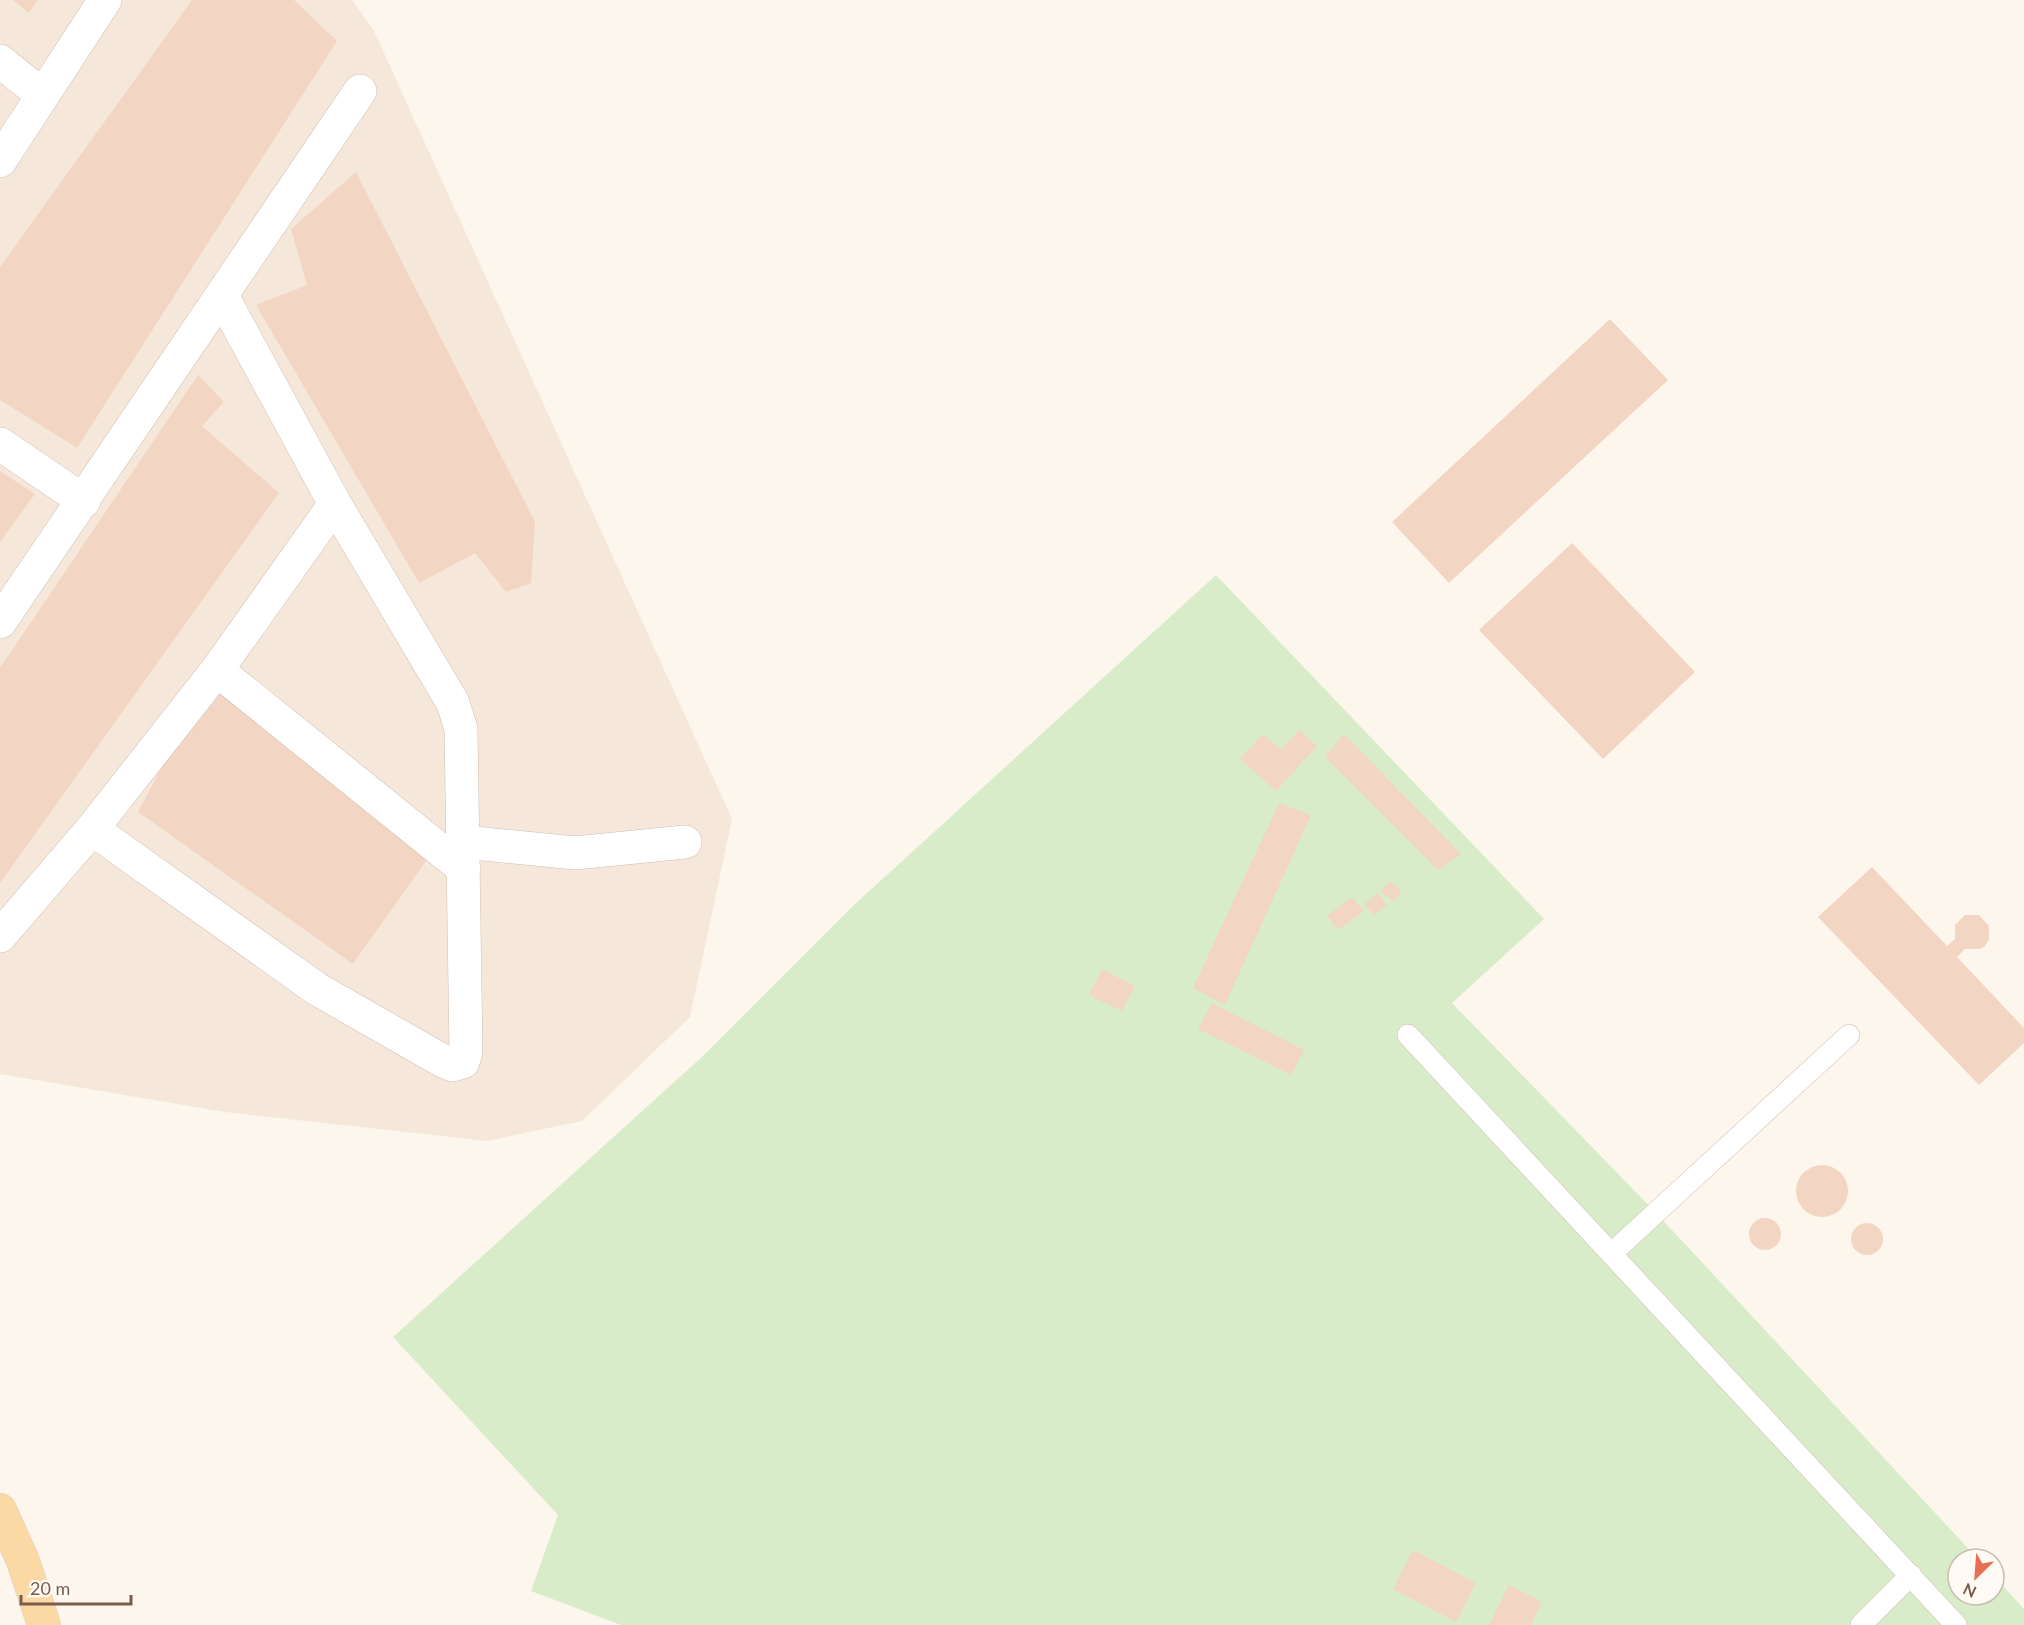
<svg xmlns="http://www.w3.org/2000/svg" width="2024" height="1625" font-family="Lato,sans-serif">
<rect width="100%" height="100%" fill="#fdf6ec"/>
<path fill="#f5e8da" d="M 0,0 L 352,0 L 374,31 L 732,819 L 690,1017 L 582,1121 L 487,1141 L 225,1112 L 0,1074 Z"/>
<path fill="#d8ecc9" d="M 1216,575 L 1544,919 L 1452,1003 L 1657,1214 L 1978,1559 L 1958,1559 L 1958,1595 L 1994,1595 L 1994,1576 L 2024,1609 L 2024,1625 L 621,1625 L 531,1591 L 558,1515 L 393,1337 L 704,1055 L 855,904 Z"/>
<path fill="#f3d5c3" d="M 13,0 L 38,0 L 29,13 Z
M 192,0 L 294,0 L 337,41 L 77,448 L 0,400 L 0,267 Z
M 356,172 L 535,522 L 531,583 L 506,592 L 475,553 L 419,583 L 256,305 L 307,285 L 291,229 Z
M 1610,319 L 1668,380 L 1449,583 L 1392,522 Z
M 198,375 L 224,402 L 202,426 L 279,493 L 0,883 L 0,668 Z
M 0,471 L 35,494 L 0,542 Z
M 1572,543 L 1695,672 L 1603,759 L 1479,630 Z
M 206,683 L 436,847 L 353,964 L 138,812 Z
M 1299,730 L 1317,746 L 1276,791 L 1240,759 L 1263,734 L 1281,750 Z
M 1344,734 L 1461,854 L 1438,870 L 1325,757 Z
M 1279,803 L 1311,815 L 1225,1005 L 1193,988 Z
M 1872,867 L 1947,946 L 1955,939 L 1955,925 L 1965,915 L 1979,915 L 1989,926 L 1989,939 L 1985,946 L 1979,949 L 1965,949 L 1957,957 L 2024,1028 L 2024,1043 L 1979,1085 L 1818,917 Z
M 1390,881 L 1402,891 L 1393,901 L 1381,891 Z
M 1378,893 L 1387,905 L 1374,915 L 1364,904 Z
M 1352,897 L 1364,911 L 1338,930 L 1327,916 Z
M 1102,969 L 1135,986 L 1122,1011 L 1089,995 Z
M 1212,1003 L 1304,1050 L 1291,1075 L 1198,1029 Z
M1796 1191a26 26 0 1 1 52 0a26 26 0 1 1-52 0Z
M1749 1234a16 16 0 1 1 32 0a16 16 0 1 1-32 0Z
M1851 1239a16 16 0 1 1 32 0a16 16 0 1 1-32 0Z
M 1413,1550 L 1476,1583 L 1456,1622 L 1393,1589 Z
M 1509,1585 L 1542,1602 L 1531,1625 L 1489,1625 Z"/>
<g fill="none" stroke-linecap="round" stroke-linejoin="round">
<g stroke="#d1beb0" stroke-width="22">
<path id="lane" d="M 1408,1035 L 1956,1625
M 1612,1253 L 1849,1035
M 1861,1625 L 1911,1575"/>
</g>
<g stroke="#d1beb0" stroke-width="34">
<path id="street" d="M 0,61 L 42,95
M 0,161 L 105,0
M 0,444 L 84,501
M 0,622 L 360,91
M 217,670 L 464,869
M 92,829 L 317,989 L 443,1061 L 452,1065 L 463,1062 L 466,1052 L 461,729 L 453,703 L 335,504 L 222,296
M 464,842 L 575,853 L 685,842
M 0,936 L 92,829 L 217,670 L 335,504"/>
</g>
<g stroke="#dad1cd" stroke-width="34">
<path id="primary" d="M 0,1510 L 23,1561 L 44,1625"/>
</g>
<use href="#lane" stroke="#fff" stroke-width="21"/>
<use href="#street" stroke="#fff" stroke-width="33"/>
<use href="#primary" stroke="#fbd9a5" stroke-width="33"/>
</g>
<g transform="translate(1976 1577) rotate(205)"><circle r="28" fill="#fffaf3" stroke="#cabbb1" stroke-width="1.5"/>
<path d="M0-4.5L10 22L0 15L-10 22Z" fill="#e76f51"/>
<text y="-9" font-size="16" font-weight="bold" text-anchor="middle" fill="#7a5c4d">N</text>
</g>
<path d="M21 1595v9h110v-9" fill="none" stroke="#7a5c4d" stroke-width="3"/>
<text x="30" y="1595" font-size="18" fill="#7a5c4d" stroke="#fffaf3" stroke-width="4.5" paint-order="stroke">20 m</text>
</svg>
